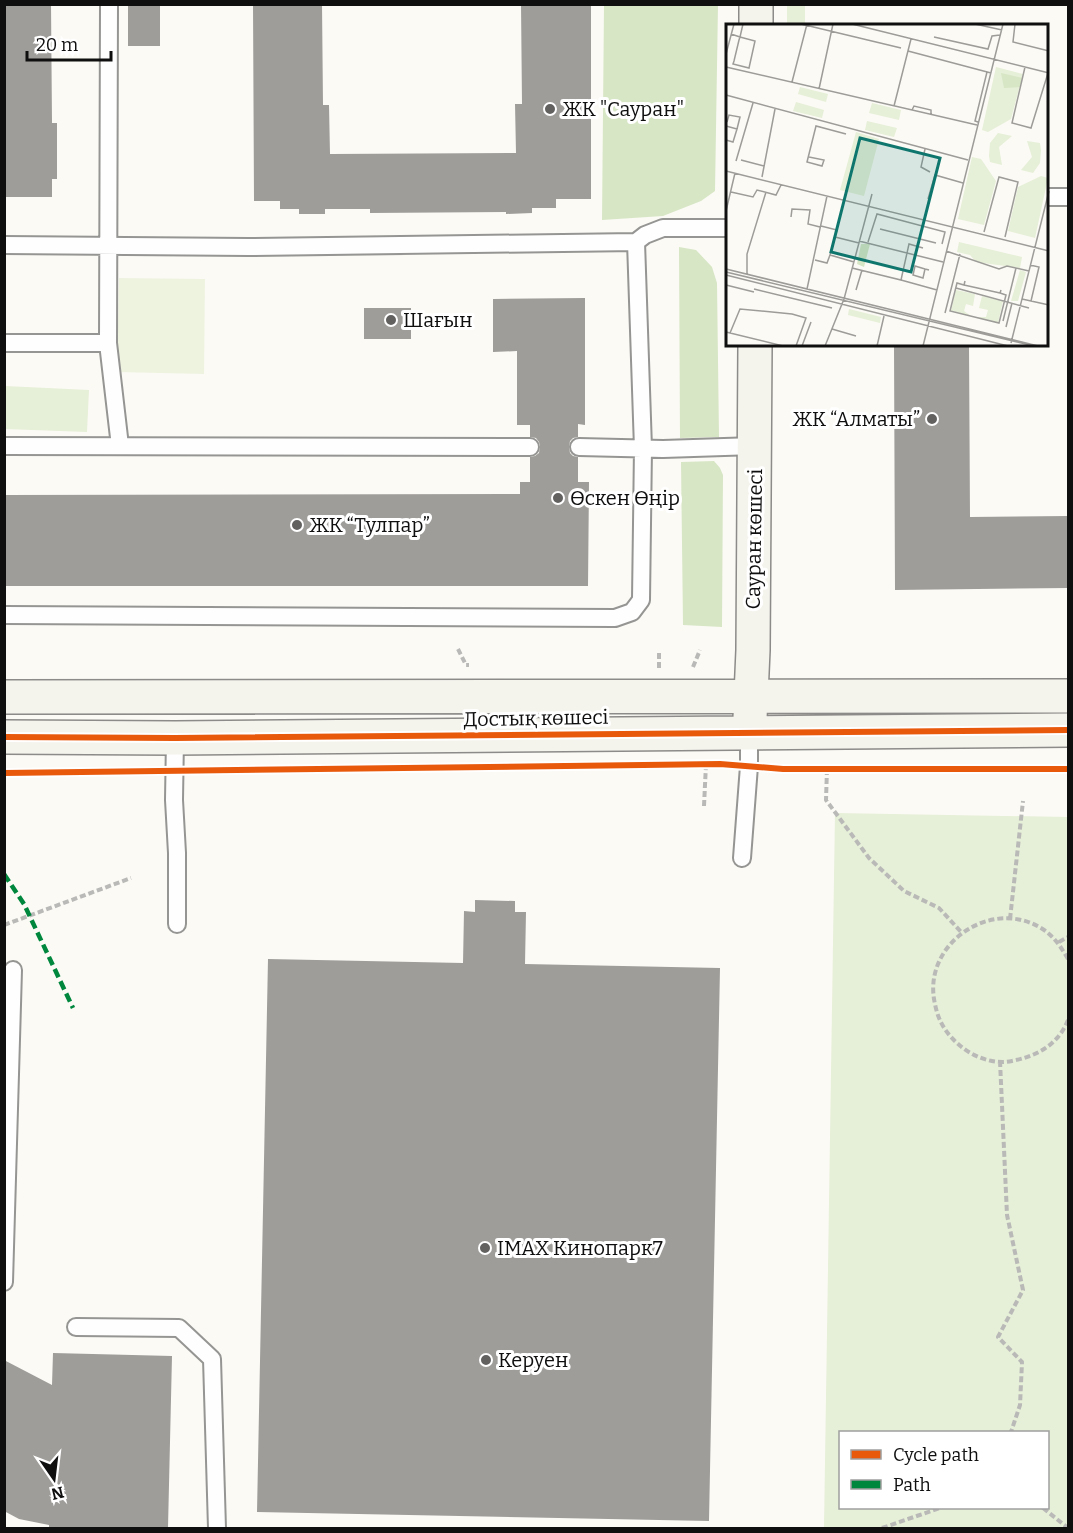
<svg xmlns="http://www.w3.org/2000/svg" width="1073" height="1533" font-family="Bitter,serif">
<rect width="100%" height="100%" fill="#fbfaf5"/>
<path fill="#e6efd7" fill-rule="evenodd" d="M 787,5 L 805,5 L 805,25 L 787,25 Z
M 5,386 L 89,390 L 87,432 L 5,429 Z
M 835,813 L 1068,817 L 1068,1528 L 824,1528 ZM 840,1432 L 1048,1432 L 1048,1508 L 840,1508 Z"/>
<path fill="#d7e6c5" d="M 604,5 L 718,5 L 715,191 L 701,201 L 663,216 L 602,220 Z
M 679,247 L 696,250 L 712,267 L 717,283 L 719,437 L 680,438 Z
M 714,461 L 720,468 L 723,475 L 722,627 L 683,625 L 681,462 Z"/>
<path fill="#eef3e0" d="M 119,278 L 205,279 L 204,374 L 117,372 Z"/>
<path fill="#9f9d9a" d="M 4,4 L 51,4 L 52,123 L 57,123 L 57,179 L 52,179 L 52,197 L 4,197 Z
M 128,4 L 160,4 L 160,46 L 128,46 Z
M 253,4 L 322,4 L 323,105 L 329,105 L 330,154 L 516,153 L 515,104 L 522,104 L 521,4 L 591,4 L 591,199 L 556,199 L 556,208 L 532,208 L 532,213 L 506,214 L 506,212 L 370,213 L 370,209 L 325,209 L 325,214 L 299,214 L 299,209 L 280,209 L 280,201 L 254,201 Z
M 585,298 L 585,425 L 578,424 L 578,437 L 573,438 L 570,441 L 569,447 L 570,453 L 573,456 L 578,457 L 578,482 L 589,482 L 588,586 L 4,586 L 4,495 L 520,494 L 520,482 L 530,482 L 530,457 L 535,456 L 539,453 L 540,446 L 539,442 L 536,438 L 530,437 L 530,425 L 517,425 L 517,351 L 493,352 L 493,299 Z
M 364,308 L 411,308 L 411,339 L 364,339 Z
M 894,345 L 969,345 L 970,517 L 1068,516 L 1068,588 L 895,590 Z
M 475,900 L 515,901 L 515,912 L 526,912 L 525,964 L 720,968 L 709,1521 L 257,1512 L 268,959 L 463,963 L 464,911 L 475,912 Z
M 53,1353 L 172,1356 L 168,1528 L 49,1528 L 49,1525 L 19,1519 L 4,1511 L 4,1360 L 52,1385 Z"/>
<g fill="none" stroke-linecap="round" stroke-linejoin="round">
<g stroke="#959593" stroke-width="20">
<path id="lane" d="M 1048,197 L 1068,197
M 4,245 L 248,247 L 636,242 L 645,235 L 663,228 L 728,228
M 4,343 L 108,343 L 109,4
M 108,343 L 120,446
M 4,446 L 530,447
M 579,447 L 663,449 L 755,446
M 4,615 L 615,618 L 632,612 L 641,600 L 643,448 L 636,242
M 175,738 L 174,800 L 177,853 L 177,924
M 742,858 L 749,766 L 749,732
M 4,1282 L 13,970
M 76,1327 L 179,1328 L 212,1359 L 217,1528"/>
</g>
<g stroke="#8c8b89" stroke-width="36">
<path id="secondary" d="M 756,26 L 756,4
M 4,697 L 1068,696
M 750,718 L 753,650 L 755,345
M 4,737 L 175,738 L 1068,730"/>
</g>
<path stroke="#b9b9b8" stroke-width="4" stroke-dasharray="6 3" stroke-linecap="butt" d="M 458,649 L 466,665 L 469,665
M 693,667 L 700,650
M 659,668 L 659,650
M 827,769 L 826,800 L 869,858 L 904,891 L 939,908 L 962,933
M 704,806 L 706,764
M 1010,919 L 1023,801
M 4,925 L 131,878
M 1059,942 L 1068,937
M 1068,959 C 1061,947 1054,936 1041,928 C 990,897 921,945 935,1004 C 938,1020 945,1032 957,1043 C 971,1056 992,1065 1012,1061 C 1037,1056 1058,1045 1068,1020
M 1000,1061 L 1007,1215 L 1023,1290 L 998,1337 L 1022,1362 L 1020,1405 L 1011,1432
M 1043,1508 L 1068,1528
M 882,1528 L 940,1508"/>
<use href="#lane" stroke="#fefefe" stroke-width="16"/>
<use href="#secondary" stroke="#f4f3ec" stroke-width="33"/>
<path stroke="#00873e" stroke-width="4.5" stroke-dasharray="9 4.5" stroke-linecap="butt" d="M 4,874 L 24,904 L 73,1008"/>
<g stroke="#fff" stroke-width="10">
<path id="cycleway" d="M 4,737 L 175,738 L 1068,730
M 4,773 L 720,764 L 783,769 L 1068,769"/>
</g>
<use href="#cycleway" stroke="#e8590c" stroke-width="6"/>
</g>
<g fill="#626160" stroke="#fff" stroke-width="2">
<circle cx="550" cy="109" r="6"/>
<circle cx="391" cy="320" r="6"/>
<circle cx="932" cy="419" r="6"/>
<circle cx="558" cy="498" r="6"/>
<circle cx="297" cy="525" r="6"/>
<circle cx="485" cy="1248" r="6"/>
<circle cx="486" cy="1360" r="6"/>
</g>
<g text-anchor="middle" stroke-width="6" stroke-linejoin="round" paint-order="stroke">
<g font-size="20" fill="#0f0f0f" stroke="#fff" text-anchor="start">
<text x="562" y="116">ЖК "Сауран"</text>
<text x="403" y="327">Шағын</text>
<text x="920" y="426" text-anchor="end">ЖК “Алматы”</text>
<text x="570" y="505">Өскен Өңір</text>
<text x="309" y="532">ЖК “Тулпар”</text>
<text x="497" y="1255">IMAX Кинопарк7</text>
<text x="498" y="1367">Керуен</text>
</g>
<g font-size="20" fill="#0f0f0f" stroke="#fff">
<text transform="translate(754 539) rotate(-89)" y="7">Сауран көшесі</text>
<text transform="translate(536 718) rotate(-1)" y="7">Достық көшесі</text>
</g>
</g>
<g transform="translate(726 24)">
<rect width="322" height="322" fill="#fbfaf5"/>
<path d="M 270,43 L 297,50 L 285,95 L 262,108 L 256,106 ZM 74,63 L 102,70 L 100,78 L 72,70 ZM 70,78 L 98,86 L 96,94 L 67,87 ZM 146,79 L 175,86 L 173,96 L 143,89 ZM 141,97 L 171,104 L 168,113 L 139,106 ZM 130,108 L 153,115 L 138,172 L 114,166 ZM 272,109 L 286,112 L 273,123 L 276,141 L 264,138 L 263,132 L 264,119 ZM 301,117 L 314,119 L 315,126 L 314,139 L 307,149 L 295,146 L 306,133 ZM 246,133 L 255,135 L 270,157 L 258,201 L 232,195 ZM 315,152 L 322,154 L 309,214 L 282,207 L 292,163 ZM 233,218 L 296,233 L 294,244 L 250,238 L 244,231 L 231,228 ZM 294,246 L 300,248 L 292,277 L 285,277 ZM 230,266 L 249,270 L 247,282 L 240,280 L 238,287 L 245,292 L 225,287 ZM 256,272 L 277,277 L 272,299 L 251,293 L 260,293 L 262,286 L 253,284 ZM 123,285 L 155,293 L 154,299 L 122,291 Z" fill="#e6efd7"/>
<path d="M 275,49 L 296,54 L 294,63 L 278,64 ZM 135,220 L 144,220 L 138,243 L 131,240 Z" fill="#d7e6c5"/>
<path fill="none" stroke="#9d9c99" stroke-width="1.5" d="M 75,0 L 175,24M 126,0 L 323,49M 249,0 L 276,6M 289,0 L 287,18 L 323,27M 5,10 L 14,13 L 29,17 L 23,44 L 7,40 L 8,37 L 13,16 L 14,13 L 17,0M 208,13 L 262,25 L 266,12 L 274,11M 182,27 L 265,49M 0,30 L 8,0M 0,43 L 251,101M 299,43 L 286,99 L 305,104 L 322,49M 66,58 L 81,0M 93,65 L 107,0M 0,71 L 242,136M 168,82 L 185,15M 186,86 L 188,82 L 205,86 L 205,90M 1,98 L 3,91 L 14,93 L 11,105M 252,98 L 249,97 L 261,48M 0,102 L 11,105 L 7,118 L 0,116M 199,125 L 195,143 L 204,148M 83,133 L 98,136 L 96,142 L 81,138 L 90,102 L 120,110M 15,136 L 38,142M 10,137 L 27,79M 0,147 L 323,227M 36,153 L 49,85M 5,168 L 27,173 L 31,166 L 50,171 L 55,161M 202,175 L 209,151 L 237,159M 0,187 L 9,149M 65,193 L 66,185 L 84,186 L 82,200 L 94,203M 95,202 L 111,206 L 104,231M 154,205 L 210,219M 258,208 L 273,153 L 292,158 L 279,213M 109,213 L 133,219M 133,217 L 217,238M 142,218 L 151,190 L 219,208 L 216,220M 220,227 L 273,245 L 281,242 L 303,247M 89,236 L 101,239 L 104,231 L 128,238M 304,241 L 313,243 L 305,277M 126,244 L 175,256 L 183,220 L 197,224M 0,245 L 312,322M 199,245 L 197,254 L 187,251 L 189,242 L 199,245 L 203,246M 0,248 L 308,322M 21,250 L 21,230 L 40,168M 0,251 L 282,322M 175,256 L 211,266M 239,257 L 238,261 L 231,259 L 224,287 L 273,299 L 280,271 L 274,269 L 275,266M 0,261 L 28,268M 238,261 L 274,269M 230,264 L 303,284M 28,265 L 106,284M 81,265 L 101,172M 130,266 L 136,246M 296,275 L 323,281M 219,289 L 234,230M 277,297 L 290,244M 280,303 L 286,279M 106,305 L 130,312M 0,308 L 57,322M 4,309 L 14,285 L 66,290 L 80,294 L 70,322M 285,319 L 323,167M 76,322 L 85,298M 99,322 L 118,275 L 146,170M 151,322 L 158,292M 197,322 L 277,0"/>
<path fill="#0f766e" fill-opacity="0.15" stroke="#0f766e" stroke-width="3" d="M 134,114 L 214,134 L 185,248 L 105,228 Z"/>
<rect width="322" height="322" fill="none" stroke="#0f0f0f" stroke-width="3"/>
</g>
<rect width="1073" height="1533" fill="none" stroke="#0f0f0f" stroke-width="12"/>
<rect x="839" y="1431" width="210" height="78" fill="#ffffff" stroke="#9f9f9f" stroke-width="1.5"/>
<rect x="851" y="1450" width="30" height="9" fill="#e8590c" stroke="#9f9f9f" stroke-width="1.5"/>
<text x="893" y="1461" font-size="18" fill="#0f0f0f">Cycle path</text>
<rect x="851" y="1480" width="30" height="9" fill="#00873e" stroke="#9f9f9f" stroke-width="1.5"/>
<text x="893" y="1491" font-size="18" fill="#0f0f0f">Path</text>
<g transform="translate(54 1479) rotate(166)" stroke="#ffffff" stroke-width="4.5" paint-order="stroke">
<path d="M0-4.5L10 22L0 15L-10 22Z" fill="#0f0f0f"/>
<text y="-9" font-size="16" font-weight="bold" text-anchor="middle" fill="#0f0f0f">N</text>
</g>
<path d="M27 51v9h84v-9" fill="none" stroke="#0f0f0f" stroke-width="3"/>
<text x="36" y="51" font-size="18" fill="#0f0f0f" stroke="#ffffff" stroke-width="4.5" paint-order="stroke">20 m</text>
</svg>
